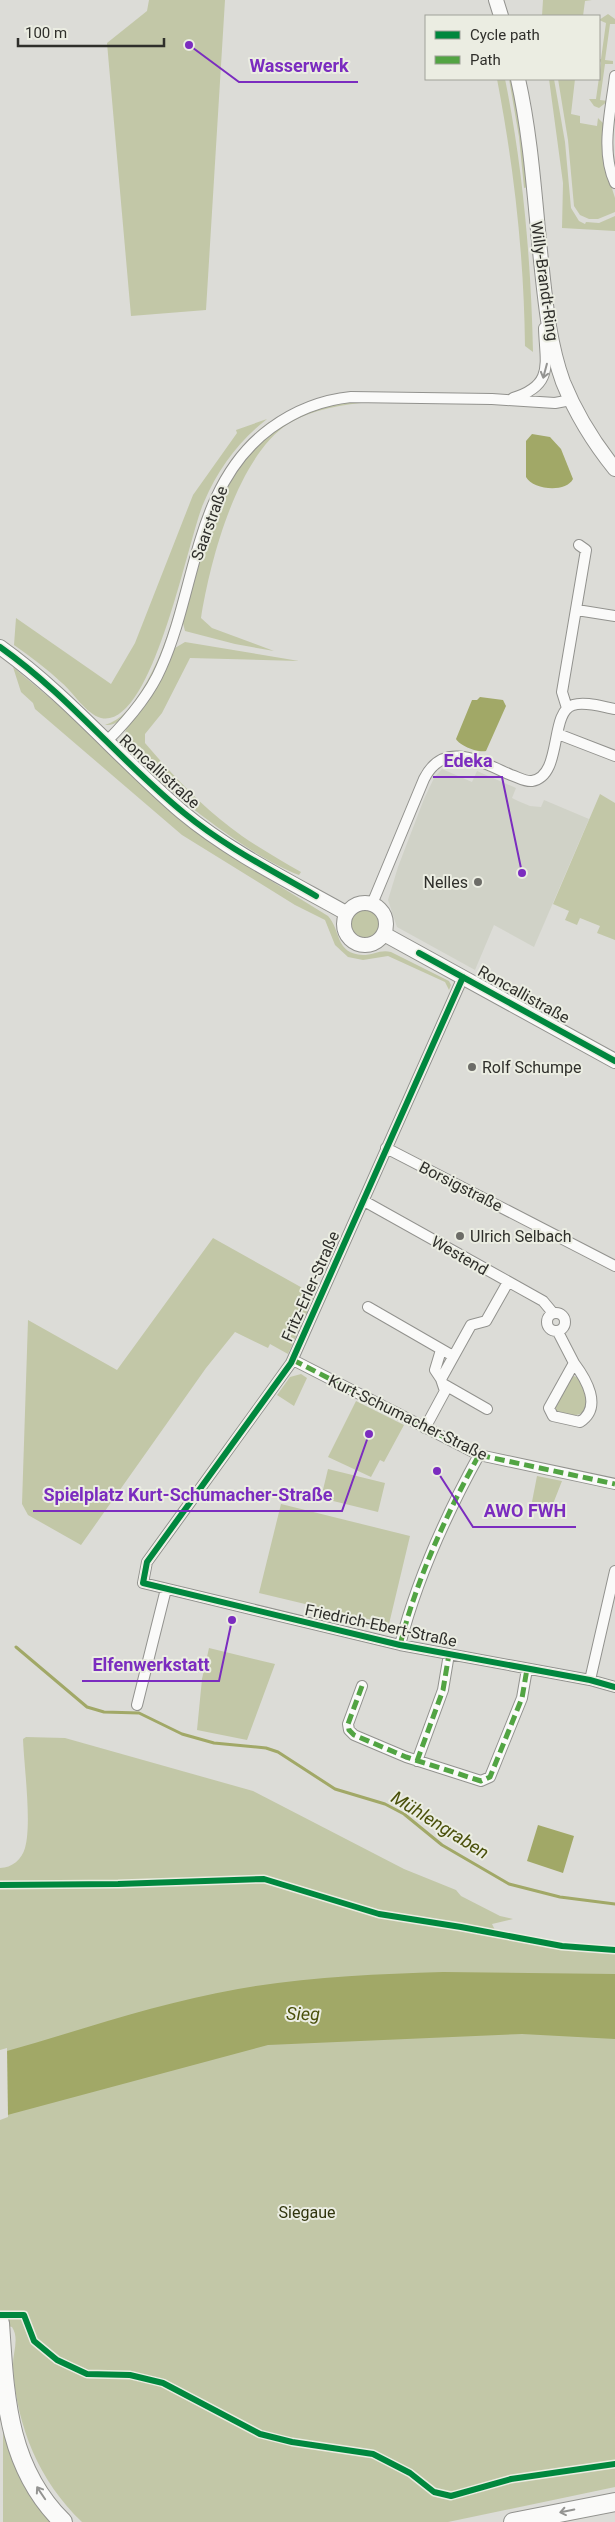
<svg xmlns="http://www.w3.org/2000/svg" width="615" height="2522" font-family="Roboto,sans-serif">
<rect width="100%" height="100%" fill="#dcdcd7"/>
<path fill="#d0d2c7" d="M 442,769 L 472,782 L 477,771 L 516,788 L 512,798 L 518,801 L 530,806 L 541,807 L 544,800 L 589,819 L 534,947 L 494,925 L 475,970 L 397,927 L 388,900 L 398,867 L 424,799 L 434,778 Z"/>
<path fill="#c2c7a7" d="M 149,0 L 225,0 L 206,310 L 131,316 L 107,43 L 147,11 Z
M 543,0 L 592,0 L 585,1 L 583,16 L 542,16 Z
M 608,14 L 615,19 L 615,24 L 610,24 L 605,60 L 613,61 L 613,64 L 605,64 L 600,100 L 608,101 L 599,108 L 594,106 L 589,99 L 596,99 L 601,63 L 599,59 L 601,59 L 606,23 L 599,20 Z
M 497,79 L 505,79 C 523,168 531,261 533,352 L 525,346 C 524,256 514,167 497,79 Z
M 509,79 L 512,79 L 528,187 L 524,188 L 519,137 Z
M 549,79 L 554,79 L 565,142 L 571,208 L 579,221 L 585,224 L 586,222 L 599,223 L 615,216 L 615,231 L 562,228 L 563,183 Z
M 558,79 L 575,79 L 571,114 L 580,116 L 580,123 L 597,126 L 598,118 L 604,124 L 607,173 L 615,198 L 615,212 L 598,219 L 589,219 L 580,215 L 574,206 L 568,140 Z
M 353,401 L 372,402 C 343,404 313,409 288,424 C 237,457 210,561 201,618 L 212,628 L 274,651 L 235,644 L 185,631 L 183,623 C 213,517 225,423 353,401 Z
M 267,419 C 239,441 218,469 204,502 C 188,537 153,730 101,718 C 86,714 73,692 62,683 C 47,669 31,657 14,645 L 16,618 L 111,684 L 135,643 L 193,495 L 237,433 L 236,430 Z
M 271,421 C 245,449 228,461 211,498 C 204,513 200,529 196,545 C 180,601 167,664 129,710 C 122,718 117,726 105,725 C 121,720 130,708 140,693 C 192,614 180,506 251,438 C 257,432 264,425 271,421 Z
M 185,642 L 299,661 L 190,658 L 162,713 L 145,734 L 145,743 C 174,777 205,810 242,836 C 261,849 282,861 301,872 L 299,875 C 253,859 152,782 123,743 L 126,729 L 156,687 L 175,648 Z
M 13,667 L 57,704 L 185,824 L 231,856 L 328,916 C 341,930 335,954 363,955 C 373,955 381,949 391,952 L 449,981 L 451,985 L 449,990 L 445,982 L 388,956 L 363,960 L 348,957 L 335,945 L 325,920 L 295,905 L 182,835 L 35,709 L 33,703 L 21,692 Z
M 600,794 L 615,803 L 615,940 L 597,933 L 600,926 L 580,918 L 577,925 L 565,920 L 569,911 L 553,904 Z
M349 924a16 16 0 1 1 32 0a16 16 0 1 1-32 0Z
M 213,1238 L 315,1295 L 288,1354 L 270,1344 L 268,1348 L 235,1332 L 206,1368 L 81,1545 L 28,1515 L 22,1504 L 28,1320 L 117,1370 Z
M 301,1374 L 307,1378 L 294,1406 L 277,1395 L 290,1377 Z
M 574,1376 L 581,1379 C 591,1404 591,1422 558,1413 L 554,1407 L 571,1377 Z
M 356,1401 L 404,1425 L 384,1462 L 380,1460 L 371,1477 L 328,1457 Z
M 328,1469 L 385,1483 L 378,1512 L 321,1498 Z
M 537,1476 L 562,1481 L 549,1514 L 531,1507 Z
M 281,1504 L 410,1536 L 389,1624 L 259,1593 Z
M 209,1648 L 275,1664 L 247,1740 L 197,1730 L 202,1679 Z
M 26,1737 L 65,1738 L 253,1791 L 404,1869 L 456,1890 L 461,1896 L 500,1916 L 513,1919 L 492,1924 L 495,1930 L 557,1943 L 615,1947 L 615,2487 L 448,2522 L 82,2522 C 39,2481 17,2427 13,2368 C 12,2354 20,2339 12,2327 L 0,2324 L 0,1868 C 12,1868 22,1859 25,1848 C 32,1824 24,1766 23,1739 Z
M 3,2430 C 11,2462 27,2499 51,2522 L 3,2522 Z"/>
<path fill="#a1a867" d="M 532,434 L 550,437 L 561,449 L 573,479 C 566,493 533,490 526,477 L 526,441 Z
M 480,697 L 503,700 L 506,706 L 486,751 C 478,753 460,746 456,739 L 472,700 L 477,700 Z
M 538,1825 L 574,1836 L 563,1873 L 527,1861 Z
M 443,1972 L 615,1974 L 615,2039 L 522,2034 L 268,2045 L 0,2117 L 0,2053 C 79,2031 157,2003 238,1989 C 306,1977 374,1974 443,1972 Z"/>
<path fill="#dcdcd7" d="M 7,2048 L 8,2117 L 0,2120 L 0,2050 Z"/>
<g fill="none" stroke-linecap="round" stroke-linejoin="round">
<path stroke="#a1a867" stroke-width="3" d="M 16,1647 L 87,1707 L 104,1712 L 139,1713 L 182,1734 L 214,1743 L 266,1748 L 278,1752 L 335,1789 L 385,1804 L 404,1814 L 442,1845 L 509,1884 L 560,1897 L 615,1904"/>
<g stroke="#92928e" stroke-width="12">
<path id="street" d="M 615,76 C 611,110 600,151 615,183
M 513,398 C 555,385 545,363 544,328
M 577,610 L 615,616
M 567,708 L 562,692 L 586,550 L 579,545
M 558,734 L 615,756
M 107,741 C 128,720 149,696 161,668 C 197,588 194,484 271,428 C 296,410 321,400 351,397 L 492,399 L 555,403 L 571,400
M 372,904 L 424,779 C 444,739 481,762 511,775 C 518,777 525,782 532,781 C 563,776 549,712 573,705 C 585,701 603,707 615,709
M 463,977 L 291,1363 L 147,1562 L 143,1583 L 400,1645 L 590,1680 L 615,1687
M 386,1148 L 615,1266
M 364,1201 L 543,1301 L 553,1313
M 368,1307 L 453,1356
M547 1322a9 9 0 1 1 18 0a9 9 0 1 1-18 0Z
M 558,1332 L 574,1363
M 441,1350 L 435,1370 L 441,1379
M 293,1360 L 479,1455 L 615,1484
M 574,1363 C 586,1379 603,1407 580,1422 L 553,1416 L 549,1408 Z
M 445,1385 L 487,1409
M 425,1428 L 445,1391 L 441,1379 L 471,1325 L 486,1321 L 508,1282
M 400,1645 C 417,1578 446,1515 479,1455
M 590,1680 L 615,1571
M 362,1686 L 348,1724 L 349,1730 L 354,1735 L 406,1757 L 481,1781 L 490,1777 L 522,1698 L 527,1669
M 137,1705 L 166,1589
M 417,1761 L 443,1690 L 449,1654"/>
</g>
<g stroke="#92928e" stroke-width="16">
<path id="secondary" d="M 496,0 L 501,16
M 518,79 C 532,141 535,207 542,270 C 546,308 550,346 563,382 C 576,414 594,443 615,469
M 0,647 C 67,695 119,758 182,812 C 231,853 291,882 346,913
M344 924a21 21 0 1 1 42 0a21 21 0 1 1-42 0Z
M 384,934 L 615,1061"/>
</g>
<g stroke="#92928e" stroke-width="20">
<path id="highway" d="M 0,2323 C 5,2396 7,2467 63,2522
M 513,2522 L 615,2502"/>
</g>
<use href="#street" stroke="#fafaf9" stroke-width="10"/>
<use href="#secondary" stroke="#fafaf9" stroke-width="14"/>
<use href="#highway" stroke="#fafaf9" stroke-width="18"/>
<path stroke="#52a443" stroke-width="5" stroke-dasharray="10 5" stroke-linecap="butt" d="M 293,1360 L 479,1455 L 615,1484
M 400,1645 C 417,1578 446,1515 479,1455
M 362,1686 L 348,1724 L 349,1730 L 354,1735 L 406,1757 L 481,1781 L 490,1777 L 522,1698 L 527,1669
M 417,1761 L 443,1690 L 449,1654"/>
<g stroke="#ebede2" stroke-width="9">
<path id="cycleway" d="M 0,647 C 68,695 119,760 184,813 C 224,846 271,870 316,896
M 419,953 L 615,1061
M 463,977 L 291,1363 L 147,1562 L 143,1583 L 400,1645 L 590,1680 L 615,1687
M 0,1885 L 118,1884 L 264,1879 L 379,1914 L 461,1927 L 562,1946 L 615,1950
M 0,2315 L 24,2315 L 34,2341 L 57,2360 L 87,2374 L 130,2375 L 163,2383 L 260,2434 L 292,2442 L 373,2454 L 410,2473 L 434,2492 L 451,2496 L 511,2479 L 615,2464"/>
</g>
<use href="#cycleway" stroke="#00873e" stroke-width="6"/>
</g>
<defs><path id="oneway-shaft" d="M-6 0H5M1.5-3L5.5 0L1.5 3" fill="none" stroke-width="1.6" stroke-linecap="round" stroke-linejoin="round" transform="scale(1.25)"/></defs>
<g stroke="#949492">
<use href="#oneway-shaft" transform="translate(545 371) rotate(105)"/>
<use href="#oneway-shaft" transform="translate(41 2493) rotate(-124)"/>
<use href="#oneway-shaft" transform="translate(567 2511) rotate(168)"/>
</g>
<g fill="#6c6c67" stroke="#ebede2" stroke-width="2">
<circle cx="478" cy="882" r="5"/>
<circle cx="472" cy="1067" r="5"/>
<circle cx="460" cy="1236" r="5"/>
</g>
<g text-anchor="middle" stroke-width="4" stroke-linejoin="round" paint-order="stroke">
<g font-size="16" fill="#2f2f2b" stroke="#ebede2">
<text transform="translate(545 281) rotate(82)" y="6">Willy-Brandt-Ring</text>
<text transform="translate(209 523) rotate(-70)" y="6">Saarstraße</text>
<text transform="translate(160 771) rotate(42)" y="6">Roncallistraße</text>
<text transform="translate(524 994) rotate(29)" y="6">Roncallistraße</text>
<text transform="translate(461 1186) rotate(27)" y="6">Borsigstraße</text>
<text transform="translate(460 1255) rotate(30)" y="6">Westend</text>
<text transform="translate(310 1286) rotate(-66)" y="6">Fritz-Erler-Straße</text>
<text transform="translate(408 1417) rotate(26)" y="6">Kurt-Schumacher-Straße</text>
<text transform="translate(381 1625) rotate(12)" y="6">Friedrich-Ebert-Straße</text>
</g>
<g font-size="16" fill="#2f2f2b" stroke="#ebede2" text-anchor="start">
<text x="468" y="888" text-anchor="end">Nelles</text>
<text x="482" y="1073">Rolf Schumpe</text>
<text x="470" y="1242">Ulrich Selbach</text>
</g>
<g font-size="16" fill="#30340d" stroke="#ebede2">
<text x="307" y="2218">Siegaue</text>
</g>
<g font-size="18" font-style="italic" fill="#4a500b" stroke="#ebede2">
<text transform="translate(440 1825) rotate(32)" y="6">Mühlengraben</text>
<text transform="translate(303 2014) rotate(1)" y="6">Sieg</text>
</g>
</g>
<path fill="none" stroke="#7b2cbf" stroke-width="2" d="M189 45L239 82H358M522 873L502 777H433M369 1434L342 1511H33M437 1471L473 1527H576M232 1620L219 1681H82"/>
<g fill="#7b2cbf" stroke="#ebede2" stroke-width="2">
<circle cx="189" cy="45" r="5"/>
<circle cx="522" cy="873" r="5"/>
<circle cx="369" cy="1434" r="5"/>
<circle cx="437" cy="1471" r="5"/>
<circle cx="232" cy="1620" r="5"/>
</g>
<g font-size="18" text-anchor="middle" font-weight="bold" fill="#7b2cbf" stroke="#ebede2" stroke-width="4" stroke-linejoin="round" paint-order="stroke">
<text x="299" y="72">Wasserwerk</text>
<text x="468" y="767">Edeka</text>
<text x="188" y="1501">Spielplatz Kurt-Schumacher-Straße</text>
<text x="525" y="1517">AWO FWH</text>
<text x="151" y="1671">Elfenwerkstatt</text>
</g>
<rect x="425" y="15" width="175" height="65" fill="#ebede2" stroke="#a0a199"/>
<rect x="435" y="31" width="25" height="8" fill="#00873e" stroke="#a0a199"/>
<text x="470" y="40" font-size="15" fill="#2f2f2b">Cycle path</text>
<rect x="435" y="56" width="25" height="8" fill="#52a443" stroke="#a0a199"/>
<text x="470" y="65" font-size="15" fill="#2f2f2b">Path</text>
<path d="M18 38v8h146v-8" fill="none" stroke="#2f2f2b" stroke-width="2.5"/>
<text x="25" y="38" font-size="15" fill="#2f2f2b" stroke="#ebede2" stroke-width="4" paint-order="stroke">100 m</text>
</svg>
